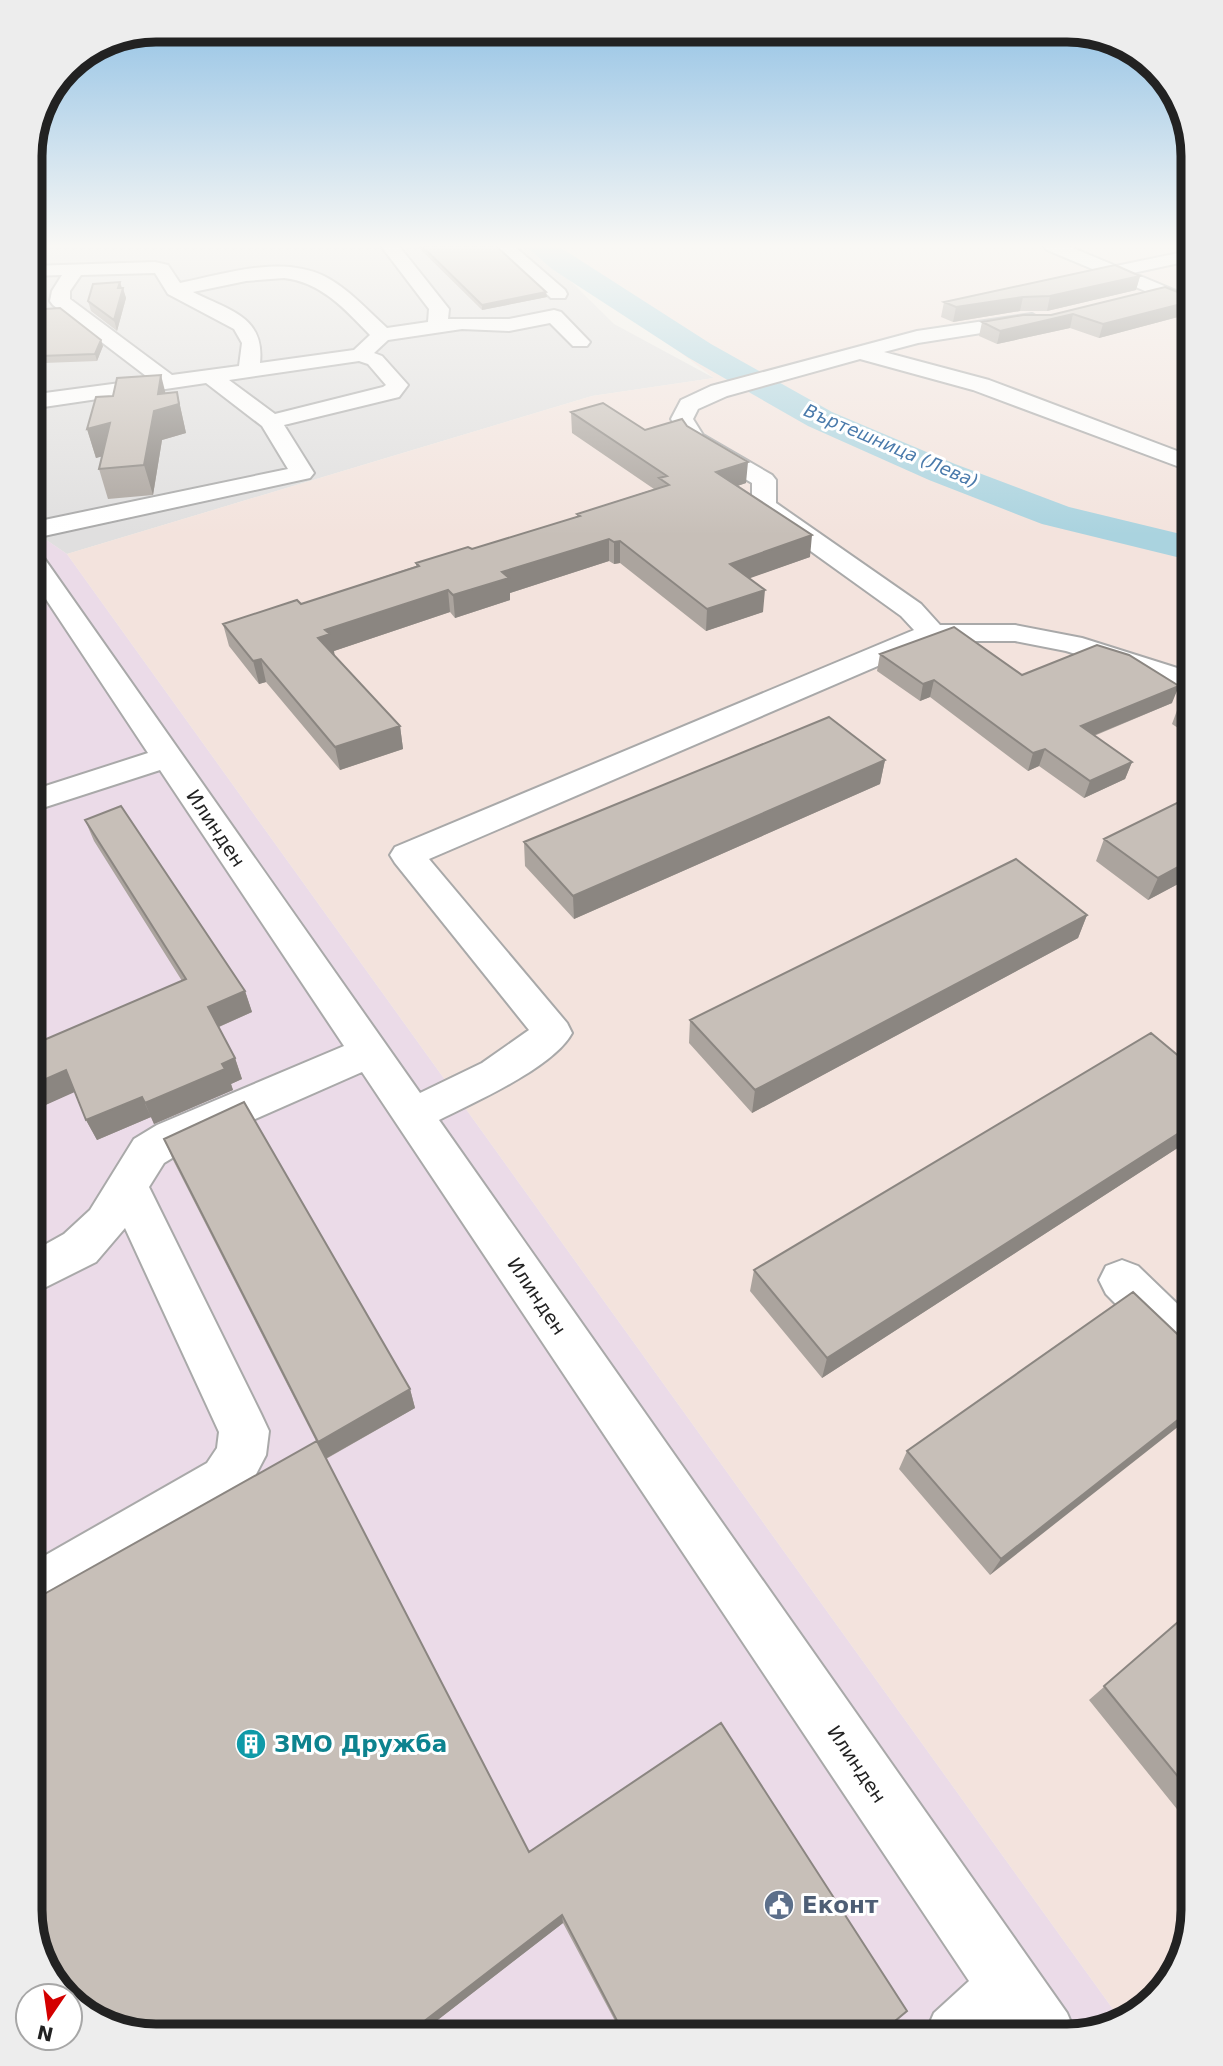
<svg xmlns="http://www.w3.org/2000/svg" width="1223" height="2066" font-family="'DejaVu Sans',sans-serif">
<rect width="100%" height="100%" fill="#f2efe9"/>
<path fill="#e0dfdf" d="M 30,246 L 535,246 L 614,324 L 714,378 L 592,396 L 67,554 L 30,529 Z"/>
<path fill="#ebdbe8" d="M 30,529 L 67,554 L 1123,2023 L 1067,2036 L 148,2036 L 69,1996 L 43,1966 L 30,1910 Z"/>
<path fill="#f3e3dd" d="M 539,246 L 1193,246 L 1193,1910 L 1172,1980 L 1123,2023 L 67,554 L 592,396 L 714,378 Z"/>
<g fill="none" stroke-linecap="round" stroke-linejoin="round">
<path fill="#aad3df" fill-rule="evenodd" d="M 526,246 L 558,246 L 711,344 L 832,412 L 955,464 L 1069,507 L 1193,537 L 1193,561 L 1042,524 L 929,480 L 808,426 L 689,358 L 552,269 Z"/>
<g stroke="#a9a9a9" stroke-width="4">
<path id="minor" d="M 381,246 L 399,246 L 449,309 L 448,319 L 509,319 L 554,310 L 561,312 L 590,342 L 587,346 L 573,346 L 550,323 L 509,331 L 462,329 L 388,340 L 374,353 L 382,356 L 408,385 L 399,397 L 284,425 L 314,473 L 310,478 L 30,539 L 30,523 L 288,469 L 262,426 L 206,383 L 30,409 L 30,395 L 150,379 L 53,305 L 50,301 L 52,291 L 62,275 L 30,276 L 30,266 L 155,262 L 168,265 L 180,283 C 225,274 280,255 324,276 C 348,288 367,310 387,328 L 428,322 L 429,309 ZM 155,273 L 168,294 L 234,329 L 242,343 L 239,366 L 172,375 L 70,299 L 70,291 L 81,275 ZM 284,278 C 321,282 345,309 370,335 L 354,350 L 260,363 C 265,316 228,310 193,292 L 246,281 ZM 359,361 L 368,364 L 386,385 L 383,387 L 275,414 L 229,380 Z
M 495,246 L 514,246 L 565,290 L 567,294 L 565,298 L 551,298 Z
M 1044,246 L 1068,246 L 1116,266 L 1193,250 L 1193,260 L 1133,273 L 1193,298 L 1193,311 L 1047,250 Z
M 1032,314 L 1042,320 L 1039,324 L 918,343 L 884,352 L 989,380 L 1193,457 L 1193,472 L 973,390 L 860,359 L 727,396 L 698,409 L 693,419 L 703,435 L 772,475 L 776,480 L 776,503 L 921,604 L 940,625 L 1015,625 L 1082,638 L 1193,673 L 1193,691 L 1066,651 L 1015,641 L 936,641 L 429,859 L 567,1023 L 572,1033 C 554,1067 475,1102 439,1120 L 1067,2013 L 1076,2034 L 924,2036 L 934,2013 L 969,1981 L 362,1072 L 187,1149 L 164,1163 L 149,1187 L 261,1414 L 269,1431 L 266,1455 L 243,1499 L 49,1613 L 30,1621 L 30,1564 L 207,1463 L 217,1448 L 219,1432 L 125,1228 L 96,1262 L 30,1295 L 30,1253 L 64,1234 L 90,1210 L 134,1139 L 157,1125 L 344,1046 L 160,770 L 30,812 L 30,791 L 148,753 L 30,575 L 30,548 L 39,551 L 420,1093 L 482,1063 L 529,1030 L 395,863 L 390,855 L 395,847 L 914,630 L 901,616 L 755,511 L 752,506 L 752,483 L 687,445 L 671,419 L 681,400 L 711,386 L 917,331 Z
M 1122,1260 L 1138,1266 L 1193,1319 L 1193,1372 L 1176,1365 L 1106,1294 L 1099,1280 L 1106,1266 Z"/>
</g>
<use href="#minor" fill="#fff" fill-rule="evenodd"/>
</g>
<path fill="#aba49e" d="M 417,246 L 496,246 L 547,297 L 482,310 Z
M 1140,276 L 1136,290 L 1047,311 L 1020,311 L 953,322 L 941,317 L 944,302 Z
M 120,282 L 126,298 L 117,331 L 91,311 L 88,301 Z
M 1193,298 L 1193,313 L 1099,338 L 1070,328 L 997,344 L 979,336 L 982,322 Z
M 30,310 L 103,346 L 97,361 L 44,363 L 38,386 L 30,387 Z
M 177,392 L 186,433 L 162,440 L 153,495 L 108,499 L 99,469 L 102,456 L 96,458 L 87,429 L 166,393 Z
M 571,412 L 645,430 L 687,426 L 746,483 L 737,486 L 810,557 L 749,578 L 763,612 L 706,631 L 620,563 L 614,564 L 609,561 L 510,593 L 510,600 L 455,618 L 450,612 L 334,651 L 334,655 L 400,726 L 403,749 L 340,770 L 266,682 L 259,684 L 229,646 L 223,624 L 301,604 L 416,566 L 416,563 L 472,549 L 577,517 L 577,514 L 654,489 L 572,433 Z
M 880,654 L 1022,675 L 1172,703 L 1094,736 L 1132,762 L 1125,779 L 1084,798 L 1039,766 L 1028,771 L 930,697 L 920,701 L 877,671 Z
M 1193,700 L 1193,738 L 1172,724 L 1179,705 Z
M 885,760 L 880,784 L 574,919 L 525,866 L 524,842 Z
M 1193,797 L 1193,876 L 1148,900 L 1096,861 L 1104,839 Z
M 85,820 L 245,991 L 252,1012 L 219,1027 L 235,1058 L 242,1079 L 231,1084 L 233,1090 L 154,1124 L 151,1117 L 97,1140 L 86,1120 L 75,1091 L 30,1112 L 30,1046 L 182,981 L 94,841 Z
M 1087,915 L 1078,938 L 752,1113 L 689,1043 L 690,1020 Z
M 1193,1068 L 1193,1138 L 822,1378 L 750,1291 L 754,1270 Z
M 164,1139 L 410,1389 L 415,1408 L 326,1459 L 529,1852 L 877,2036 L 623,2036 L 563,1923 L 417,2036 L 148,2036 L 316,1441 L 173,1160 Z
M 1193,1260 L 1193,1279 L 1185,1272 Z
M 1193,1349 L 990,1575 L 899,1469 L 907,1451 Z
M 1193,1609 L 1193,1829 L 1089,1700 Z"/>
<path fill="#8b8681" d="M 1140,276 L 1136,290 L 1047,311 L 1050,296 Z
M 120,282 L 122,291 L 123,288 L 126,298 L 117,331 L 114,320 Z
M 546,292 L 547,297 L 482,310 L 482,305 Z
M 1023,297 L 1020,311 L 953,322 L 956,307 Z
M 1193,301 L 1193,313 L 1099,338 L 1103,324 Z
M 1073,314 L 1070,328 L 997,344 L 1000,331 Z
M 101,340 L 103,346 L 97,361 L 95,354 Z
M 41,356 L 44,363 L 38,386 L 35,379 Z
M 161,375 L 168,403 L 177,392 L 186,433 L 162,440 L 153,495 L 144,465 Z
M 110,423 L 119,452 L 96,458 L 87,429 Z
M 748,462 L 746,483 L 714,494 L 716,472 Z
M 812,535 L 810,557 L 728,586 L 730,564 Z
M 609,539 L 609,561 L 510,593 L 510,600 L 455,618 L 453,595 L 502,572 Z
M 620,541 L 620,563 L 614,564 L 614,542 Z
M 448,590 L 450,612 L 334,651 L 335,657 L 318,638 L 325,630 Z
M 765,590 L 763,612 L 706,631 L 707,609 Z
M 261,659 L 266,682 L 259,684 L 253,661 Z
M 934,680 L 930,697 L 920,701 L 923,684 Z
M 1179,686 L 1172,703 L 1075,743 L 1081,726 Z
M 400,726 L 403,749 L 340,770 L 335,747 Z
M 1045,749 L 1039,766 L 1028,771 L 1033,753 Z
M 885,760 L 880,784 L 574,919 L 573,896 Z
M 1132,762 L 1125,779 L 1084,798 L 1090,781 Z
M 1193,859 L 1193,876 L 1148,900 L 1158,878 Z
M 1087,915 L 1078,938 L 752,1113 L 755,1090 Z
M 245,991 L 252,1012 L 216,1028 L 208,1007 Z
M 235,1058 L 242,1079 L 231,1084 L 233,1090 L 154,1124 L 145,1103 L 222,1064 Z
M 66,1070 L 77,1091 L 30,1112 L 30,1086 Z
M 142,1097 L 151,1117 L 97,1140 L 86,1120 Z
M 1193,1124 L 1193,1138 L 822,1378 L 827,1358 Z
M 410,1389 L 415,1408 L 325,1459 L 318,1442 Z
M 1193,1408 L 1193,1415 L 990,1575 L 1001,1559 Z
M 562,1915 L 563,1923 L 417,2036 L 405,2036 Z"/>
<path fill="#c7bfb8" stroke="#8b8681" stroke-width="2" d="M 422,246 L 496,246 L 546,292 L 482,305 Z
M 1115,265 L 1140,276 L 1050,296 L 1023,297 L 956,307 L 944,302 Z
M 120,282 L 118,288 L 123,288 L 114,320 L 88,301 L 93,284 Z
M 1165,287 L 1193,298 L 1193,301 L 1103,324 L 1073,314 L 1000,331 L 982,322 L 1023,315 L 1051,315 Z
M 60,308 L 101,340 L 95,354 L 41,356 L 35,379 L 30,380 L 30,310 Z
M 161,375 L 158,394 L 177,392 L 179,404 L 154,411 L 144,465 L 99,469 L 110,423 L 87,429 L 96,397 L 113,396 L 117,378 Z
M 603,403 L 645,430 L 682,419 L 687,426 L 748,462 L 716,472 L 812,535 L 730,564 L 765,590 L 707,609 L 620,541 L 614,542 L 609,539 L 502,572 L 509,578 L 453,595 L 448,590 L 325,630 L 330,634 L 318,638 L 400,726 L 335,747 L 261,659 L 253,661 L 223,624 L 297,600 L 301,604 L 419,566 L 416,563 L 468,547 L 472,549 L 580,516 L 577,514 L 669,485 L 659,478 L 667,476 L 571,412 Z
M 954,627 L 1022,675 L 1097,645 L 1129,655 L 1179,686 L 1081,726 L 1132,762 L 1090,781 L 1045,749 L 1033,753 L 934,680 L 923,684 L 880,654 Z
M 1193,700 L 1193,715 L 1179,705 Z
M 829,717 L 885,760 L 573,896 L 524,842 Z
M 1191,796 L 1193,797 L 1193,859 L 1158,878 L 1104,839 Z
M 121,806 L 245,991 L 208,1007 L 235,1058 L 222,1064 L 225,1069 L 145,1103 L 142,1097 L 86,1120 L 66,1070 L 30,1086 L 30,1046 L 186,979 L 85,820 Z
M 1016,859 L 1087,915 L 755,1090 L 690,1020 Z
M 1151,1033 L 1193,1068 L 1193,1124 L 827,1358 L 754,1270 Z
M 244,1102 L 410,1389 L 318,1442 L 164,1139 Z
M 1133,1292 L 1193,1349 L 1193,1408 L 1001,1559 L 907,1451 Z
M 317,1441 L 529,1852 L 721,1723 L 907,2011 L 877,2036 L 625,2036 L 562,1915 L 405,2036 L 148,2036 L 86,2015 L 43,1966 L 30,1910 L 30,1602 Z
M 1193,1609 L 1193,1795 L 1104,1686 Z"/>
<linearGradient id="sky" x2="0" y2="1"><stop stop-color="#8fc0e4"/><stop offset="0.46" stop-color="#f9f8f5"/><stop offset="1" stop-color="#f9f8f5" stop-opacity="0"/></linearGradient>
<rect width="1223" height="535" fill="url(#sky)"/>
<defs>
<g id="building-disc" transform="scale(1.575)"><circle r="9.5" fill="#0f9aa8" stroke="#fff"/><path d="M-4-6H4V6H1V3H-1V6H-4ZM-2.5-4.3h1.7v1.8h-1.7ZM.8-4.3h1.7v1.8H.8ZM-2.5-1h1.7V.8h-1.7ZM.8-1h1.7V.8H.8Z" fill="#fff"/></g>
<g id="civic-disc" transform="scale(1.575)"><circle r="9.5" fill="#5c6f8a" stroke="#fff"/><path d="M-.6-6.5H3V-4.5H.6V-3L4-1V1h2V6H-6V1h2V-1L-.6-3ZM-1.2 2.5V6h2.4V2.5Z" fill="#fff"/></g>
</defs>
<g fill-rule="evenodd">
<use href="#building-disc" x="251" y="1744"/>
<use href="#civic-disc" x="779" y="1905"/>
</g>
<g text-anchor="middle" stroke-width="6" stroke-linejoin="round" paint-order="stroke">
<g font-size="18" font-style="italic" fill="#4a7aab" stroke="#fff">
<text transform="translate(891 446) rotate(23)" y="6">Въртешница (Лева)</text>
</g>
<g font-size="19" fill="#222" stroke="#fff">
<text transform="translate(216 828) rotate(56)" y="7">Илинден</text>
<text transform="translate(537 1296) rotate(56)" y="7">Илинден</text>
<text transform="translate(857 1764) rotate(56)" y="7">Илинден</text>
</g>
<g font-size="23" font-weight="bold" fill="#0d838f" stroke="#fff" text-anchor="start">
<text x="274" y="1752">ЗМО Дружба</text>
</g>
<g font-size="23" font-weight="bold" fill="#4e5e75" stroke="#fff" text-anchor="start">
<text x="802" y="1913">Еконт</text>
</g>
</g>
<path d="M0 0H1223V2066H0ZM156 42H1067A114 114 0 0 1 1181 156V1910A114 114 0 0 1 1067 2024H156A114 114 0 0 1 42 1910V156A114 114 0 0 1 156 42Z" fill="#ededed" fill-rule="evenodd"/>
<path fill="none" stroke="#222" stroke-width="9" d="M156 42H1067A114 114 0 0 1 1181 156V1910A114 114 0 0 1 1067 2024H156A114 114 0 0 1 42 1910V156A114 114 0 0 1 156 42Z"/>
<g transform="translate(49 2017) rotate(193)"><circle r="33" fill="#ffffff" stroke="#a7a7a7" stroke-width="2"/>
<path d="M0-5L12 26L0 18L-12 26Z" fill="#d40000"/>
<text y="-10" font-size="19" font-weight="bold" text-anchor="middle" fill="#222222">N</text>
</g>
</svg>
